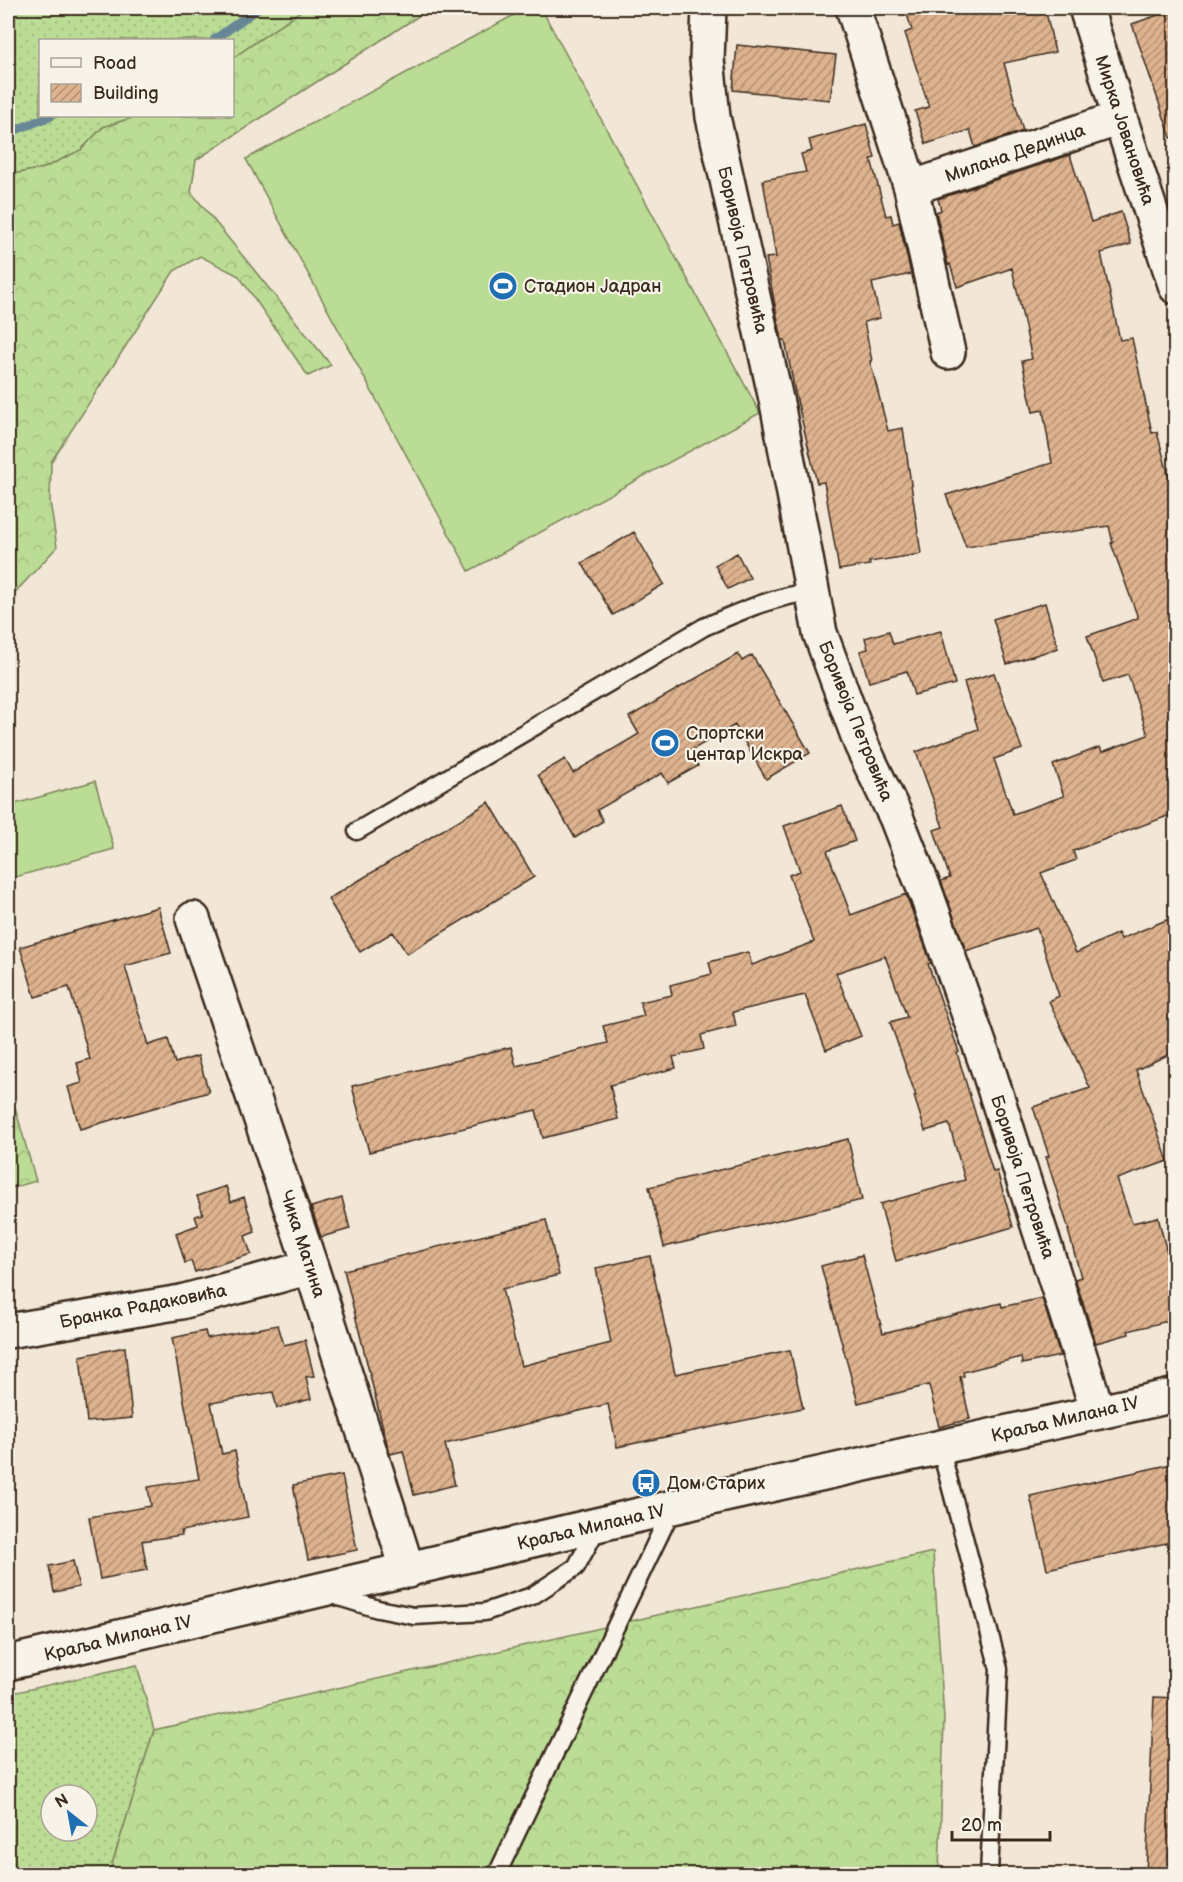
<svg xmlns="http://www.w3.org/2000/svg" width="1183" height="1882" font-family="'Balsamiq Sans',sans-serif">
<defs>
<pattern id="grass-dots" width="8" height="8" patternUnits="userSpaceOnUse" patternTransform="scale(1.5)"><rect width="8" height="8" fill="#bbdc95"/><path d="M2 2h.1M6 6h.1" fill="none" stroke="#a2bd80" stroke-width="1.8" stroke-linecap="round"/></pattern>
<pattern id="forest-crowns" width="20" height="18" patternUnits="userSpaceOnUse" patternTransform="scale(1.5)"><rect width="20" height="18" fill="#bbdc95"/><path d="M2 6a3 3 0 1 1 6 0M12 15a3 3 0 1 1 6 0" fill="none" stroke="#a2bd80"/></pattern>
<pattern id="building-hatch" width="6" height="6" patternUnits="userSpaceOnUse" patternTransform="scale(1.5)"><rect width="6" height="6" fill="#ddb28e"/><path d="M-1 1l2-2M0 6l6-6M5 7l2-2" fill="none" stroke="#b49173"/></pattern>
</defs>
<rect width="100%" height="100%" fill="#f2e6d6"/>
<filter id="ink" filterUnits="userSpaceOnUse"><feTurbulence type="fractalNoise" baseFrequency=".0167" numOctaves="2"/><feDisplacementMap in="SourceGraphic" scale="12" xChannelSelector="R" yChannelSelector="G"/><feConvolveMatrix kernelMatrix="1 2 1 2 8 2 1 2 1" color-interpolation-filters="sRGB"/></filter>
<g filter="url(#ink)">
<path fill="url(#grass-dots)" stroke="#7b835a" stroke-width="1.5" fill-rule="evenodd" d="M 8,8 L 305,8 L 233,58 L 232,40 L 40,40 L 40,116 L 138,116 L 103,127 L 81,150 L 44,168 L 8,175 Z
M 137,1665 L 154,1730 L 109,1874 L 8,1874 L 8,1694 ZM 51,1795 L 87,1795 L 87,1831 L 51,1831 Z"/>
<path fill="url(#forest-crowns)" stroke="#7b835a" stroke-width="1.5" d="M 305,8 L 431,8 L 196,160 L 191,192 L 331,365 L 308,376 L 239,276 L 200,256 L 174,271 L 51,462 L 50,501 L 57,547 L 8,600 L 8,175 L 44,168 L 81,150 L 103,127 L 138,116 L 232,116 L 233,58 Z
M 8,1083 L 36,1181 L 8,1189 Z
M 933,1552 L 944,1719 L 939,1874 L 109,1874 L 154,1730 Z"/>
<path fill="#bbdc95" stroke="#7b835a" stroke-width="1.5" d="M 527,8 L 541,8 L 760,413 L 469,571 L 246,159 Z
M 95,781 L 114,849 L 8,879 L 8,806 Z"/>
<g fill="none" stroke-linecap="round" stroke-linejoin="round">
<path stroke="#688796" stroke-width="9" d="M 214,40 L 258,8
M 8,133 L 51,116"/>
</g>
<path fill="url(#building-hatch)" stroke="#3b2a1e" stroke-width="1.5" d="M 905,8 L 1045,8 L 1055,52 L 1004,63 L 1023,131 L 975,147 L 970,130 L 926,144 L 915,111 L 929,107 L 905,33 L 912,30 Z
M 1170,11 L 1176,26 L 1176,137 L 1171,138 L 1132,24 Z
M 737,45 L 836,55 L 830,100 L 733,90 Z
M 866,124 L 875,158 L 871,159 L 886,216 L 891,215 L 893,224 L 899,222 L 911,274 L 872,283 L 880,318 L 864,322 L 872,361 L 870,361 L 888,431 L 903,428 L 921,554 L 869,562 L 870,565 L 839,570 L 824,482 L 817,483 L 795,392 L 785,340 L 782,340 L 776,311 L 766,258 L 776,257 L 763,180 L 806,172 L 801,154 L 812,151 L 809,140 Z
M 1070,155 L 1091,222 L 1121,212 L 1131,244 L 1101,253 L 1120,340 L 1132,338 L 1152,433 L 1157,432 L 1176,504 L 1176,813 L 1073,851 L 1076,860 L 1041,873 L 1076,953 L 1118,933 L 1121,939 L 1176,916 L 1176,1051 L 1136,1070 L 1168,1161 L 1117,1179 L 1132,1223 L 1158,1217 L 1176,1288 L 1176,1319 L 1128,1331 L 1129,1334 L 1096,1343 L 1075,1279 L 1081,1277 L 1068,1230 L 1069,1230 L 1046,1157 L 1049,1156 L 1033,1107 L 1090,1088 L 1049,1001 L 1059,996 L 1037,928 L 966,951 L 941,881 L 950,878 L 934,830 L 943,827 L 916,752 L 978,729 L 964,682 L 994,673 L 1022,749 L 994,759 L 1013,814 L 1064,796 L 1053,765 L 1100,747 L 1102,752 L 1148,735 L 1128,675 L 1103,683 L 1087,636 L 1138,618 L 1111,543 L 1113,543 L 1109,526 L 966,547 L 946,495 L 1052,463 L 1043,410 L 1033,412 L 1022,361 L 1032,359 L 1012,268 L 957,287 L 950,264 L 948,265 L 936,212 L 941,210 L 938,199 Z
M 634,532 L 664,584 L 613,615 L 582,563 Z
M 737,553 L 750,578 L 728,589 L 715,565 Z
M 1045,603 L 1058,648 L 1007,664 L 993,619 Z
M 889,631 L 893,644 L 941,631 L 955,684 L 914,695 L 907,671 L 869,682 L 860,651 L 868,649 L 865,638 Z
M 738,654 L 742,661 L 752,655 L 810,753 L 766,779 L 735,725 L 690,751 L 698,766 L 668,783 L 662,773 L 597,810 L 603,821 L 575,838 L 538,775 L 565,759 L 573,773 L 639,734 L 629,717 Z
M 489,802 L 534,877 L 407,954 L 393,932 L 360,952 L 328,899 Z
M 842,806 L 855,841 L 827,851 L 851,915 L 906,894 L 931,963 L 928,964 L 959,1052 L 957,1053 L 993,1172 L 997,1171 L 1013,1227 L 896,1261 L 880,1204 L 965,1180 L 949,1124 L 925,1131 L 914,1096 L 916,1096 L 890,1022 L 907,1017 L 885,956 L 836,973 L 861,1036 L 826,1050 L 805,995 L 733,1012 L 736,1026 L 701,1035 L 704,1049 L 673,1057 L 676,1068 L 610,1085 L 618,1119 L 543,1138 L 536,1110 L 369,1152 L 352,1086 L 511,1047 L 516,1066 L 608,1043 L 603,1026 L 644,1016 L 640,1002 L 672,995 L 670,985 L 712,974 L 709,962 L 748,952 L 752,965 L 814,942 L 789,875 L 800,871 L 784,826 Z
M 158,907 L 171,953 L 125,966 L 148,1045 L 168,1039 L 175,1063 L 198,1056 L 209,1092 L 80,1129 L 68,1087 L 82,1083 L 77,1063 L 90,1059 L 69,987 L 35,997 L 20,947 Z
M 848,1139 L 862,1200 L 664,1247 L 649,1187 Z
M 226,1186 L 231,1202 L 244,1197 L 255,1232 L 245,1236 L 251,1254 L 195,1272 L 191,1261 L 185,1263 L 176,1233 L 198,1225 L 195,1216 L 203,1214 L 197,1196 Z
M 342,1198 L 350,1229 L 321,1237 L 311,1207 Z
M 546,1220 L 559,1275 L 502,1289 L 521,1366 L 611,1343 L 596,1268 L 650,1256 L 675,1374 L 790,1350 L 803,1408 L 617,1447 L 608,1404 L 445,1444 L 455,1485 L 414,1495 L 403,1451 L 390,1454 L 385,1436 L 344,1270 Z
M 862,1255 L 883,1333 L 1001,1303 L 1002,1307 L 1042,1298 L 1060,1356 L 1022,1364 L 1021,1357 L 963,1372 L 964,1376 L 960,1377 L 970,1419 L 939,1427 L 929,1385 L 858,1403 L 821,1266 Z
M 278,1325 L 284,1345 L 305,1340 L 314,1376 L 306,1377 L 311,1399 L 277,1408 L 273,1392 L 211,1403 L 222,1454 L 235,1451 L 248,1517 L 181,1531 L 182,1535 L 142,1541 L 147,1570 L 100,1579 L 89,1517 L 151,1506 L 148,1487 L 199,1479 L 172,1338 L 205,1331 L 207,1338 Z
M 125,1347 L 132,1418 L 87,1422 L 80,1356 Z
M 1176,1463 L 1176,1541 L 1047,1569 L 1030,1496 Z
M 342,1475 L 357,1550 L 308,1560 L 293,1485 Z
M 73,1561 L 79,1587 L 54,1592 L 49,1566 Z
M 1154,1697 L 1176,1698 L 1176,1875 L 1146,1875 Z"/>
<g fill="none" stroke-linecap="round" stroke-linejoin="round">
<g stroke="#3b2a1e" stroke-width="21">
<path id="lane" d="M 357,831 L 704,627 C 739,612 774,596 812,592
M 940,1447 L 999,1669 L 989,1874
M 329,1594 L 378,1609 L 414,1616 L 485,1612 L 532,1596 L 576,1567 L 599,1525
M 497,1874 L 672,1509"/>
</g>
<g stroke="#3b2a1e" stroke-width="38">
<path id="street" d="M 709,8 L 707,59 L 713,117 L 778,408 L 820,633 L 861,744 L 896,817 L 927,896 L 986,1063 L 1098,1412
M 853,8 L 911,188 L 1120,118
M 1086,8 L 1120,118 L 1176,287
M 911,188 L 948,352
M 193,919 L 311,1267 L 408,1571
M 8,1331 L 181,1302 L 311,1267"/>
</g>
<g stroke="#3b2a1e" stroke-width="38">
<path id="secondary" d="M 8,1663 L 720,1496 L 1176,1395"/>
</g>
<use href="#lane" stroke="#f7f3e8" stroke-width="16"/>
<use href="#street" stroke="#f7f3e8" stroke-width="33"/>
<use href="#secondary" stroke="#f7f3e8" stroke-width="33"/>
</g>
</g>
<defs>
<g id="stadium-disc" transform="scale(1.5)"><circle r="9.5" fill="#1f6fb2" stroke="#f7f3e8"/><path d="M0-5a6.5 5 0 1 0 0 10a6.5 5 0 1 0 0-10ZM-3.5-1.8h7v3.6h-7Z" fill="#fff"/></g>
<g id="bus-disc" transform="scale(1.5)"><circle r="9.5" fill="#1f6fb2" stroke="#f7f3e8"/><path d="M-5-6H5V4H4V6H2V4H-2V6H-4V4H-5ZM-3.5-4V0h7V-4ZM-3.5 1.2v1.5H-2V1.2ZM2 1.2v1.5H3.5V1.2Z" fill="#fff"/></g>
</defs>
<g fill-rule="evenodd">
<use href="#stadium-disc" x="503" y="286"/>
<use href="#stadium-disc" x="665" y="743"/>
<use href="#bus-disc" x="646" y="1483"/>
</g>
<g text-anchor="middle" stroke-width="4.5" stroke-linejoin="round" paint-order="stroke">
<g font-size="18" fill="#3b2a1e" stroke="#f7f3e8">
<text transform="translate(1125 130) rotate(72)" y="6">Мирка Јовановића</text>
<text transform="translate(1015 153) rotate(-19)" y="6">Милана Дединца</text>
<text transform="translate(743 250) rotate(77)" y="6">Боривоја Петровића</text>
<text transform="translate(856 721) rotate(68)" y="6">Боривоја Петровића</text>
<text transform="translate(1023 1177) rotate(72)" y="6">Боривоја Петровића</text>
<text transform="translate(303 1244) rotate(72)" y="6">Чика Матина</text>
<text transform="translate(143 1306) rotate(-11)" y="6">Бранка Радаковића</text>
<text transform="translate(1065 1419) rotate(-13)" y="6">Краља Милана IV</text>
<text transform="translate(591 1527) rotate(-13)" y="6">Краља Милана IV</text>
<text transform="translate(118 1638) rotate(-13)" y="6">Краља Милана IV</text>
</g>
<g font-size="18" fill="#3b2a1e" stroke="#f7f3e8" text-anchor="start">
<text x="524" y="292">Стадион Јадран</text>
<text x="686" y="739">Спортски<tspan x="686" dy="21">центар Искра</tspan></text>
<text x="667" y="1489">Дом Старих</text>
</g>
</g>
<rect width="1183" height="1882" fill="none" stroke="#f7f3e8" stroke-width="30"/>
<rect x="15" y="15" width="1153" height="1852" fill="none" stroke="#3b2a1e" stroke-width="2" filter="url(#ink)"/>
<rect x="39" y="39" width="195" height="78" fill="#f7f3e8" stroke="#aca397" stroke-width="1.5"/>
<rect x="51" y="58" width="30" height="9" fill="#f7f3e8" stroke="#aca397" stroke-width="1.5"/>
<text x="93" y="69" font-size="18" fill="#3b2a1e">Road</text>
<rect x="51" y="84" width="30" height="18" fill="url(#building-hatch)" stroke="#aca397" stroke-width="1.5"/>
<text x="93" y="99" font-size="18" fill="#3b2a1e">Building</text>
<g transform="translate(69 1813) rotate(329)"><circle r="28" fill="#f7f3e8" stroke="#aca397" stroke-width="1.5"/>
<path d="M0-4.5L10 22L0 15L-10 22Z" fill="#1f6fb2"/>
<text y="-9" font-size="16" font-weight="bold" text-anchor="middle" fill="#3b2a1e">N</text>
</g>
<path d="M952 1831v9h98v-9" fill="none" stroke="#3b2a1e" stroke-width="3"/>
<text x="961" y="1831" font-size="18" fill="#3b2a1e" stroke="#f7f3e8" stroke-width="4.5" paint-order="stroke">20 m</text>
</svg>
